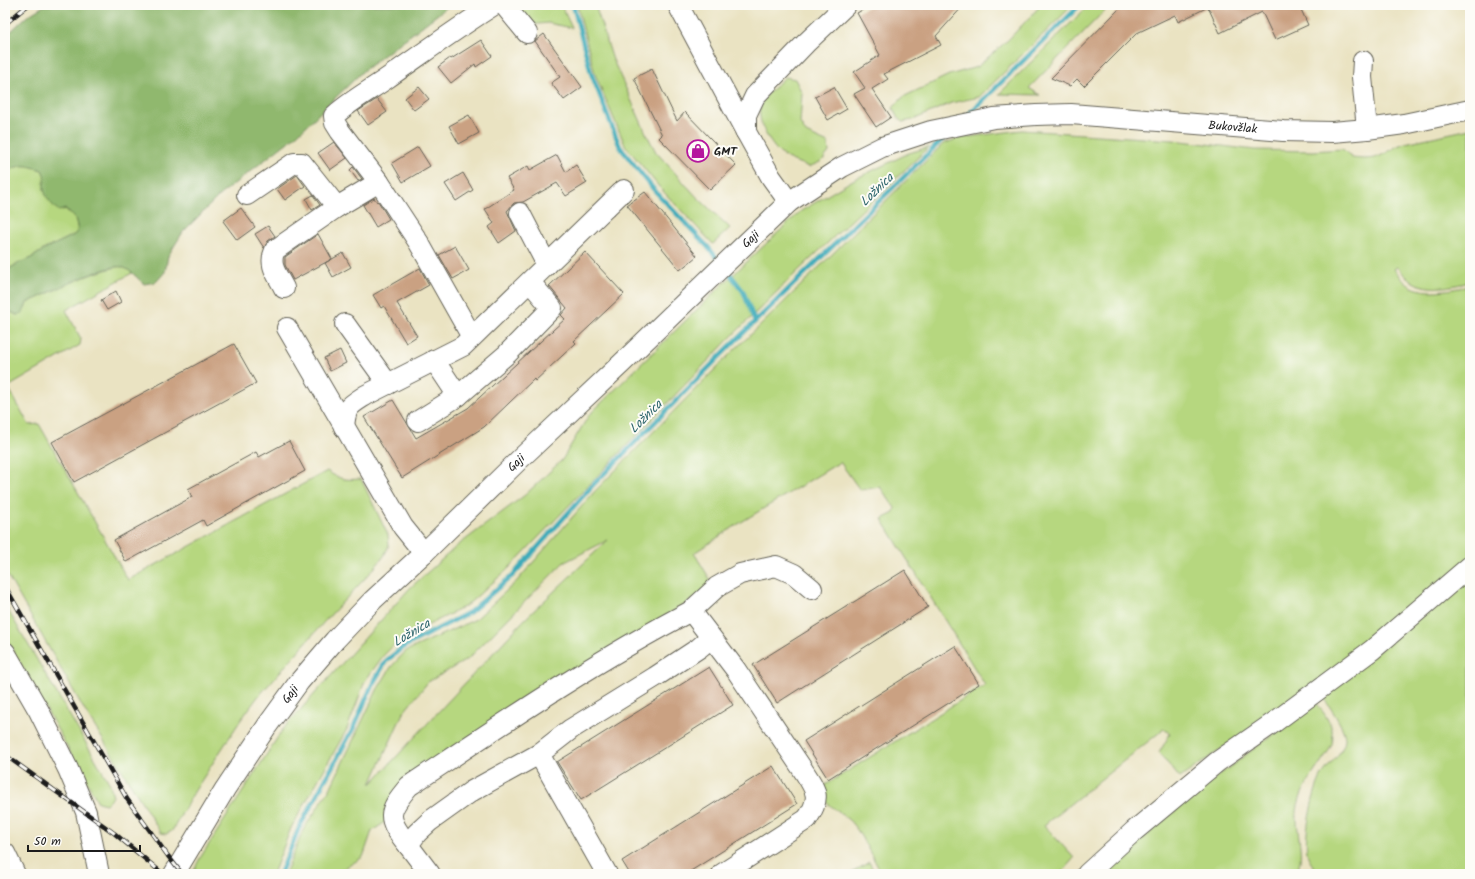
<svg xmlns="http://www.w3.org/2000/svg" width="1475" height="879" font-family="Kalam,sans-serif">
<rect width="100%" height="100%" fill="#fdfcf7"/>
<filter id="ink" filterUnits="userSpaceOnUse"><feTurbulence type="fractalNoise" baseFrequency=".025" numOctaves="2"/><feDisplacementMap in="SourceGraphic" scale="8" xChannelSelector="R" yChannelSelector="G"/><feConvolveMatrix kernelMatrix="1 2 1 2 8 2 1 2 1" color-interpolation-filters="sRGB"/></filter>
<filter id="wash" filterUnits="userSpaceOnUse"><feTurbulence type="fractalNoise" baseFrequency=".012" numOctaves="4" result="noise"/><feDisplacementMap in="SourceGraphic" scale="16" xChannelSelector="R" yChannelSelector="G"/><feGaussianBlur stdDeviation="0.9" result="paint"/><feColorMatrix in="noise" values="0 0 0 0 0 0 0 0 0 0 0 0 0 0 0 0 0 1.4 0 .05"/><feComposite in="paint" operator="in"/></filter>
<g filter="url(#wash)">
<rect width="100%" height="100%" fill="#eae3c2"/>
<path fill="#b6d77f" stroke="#697a4e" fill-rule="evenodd" d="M 511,5 L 561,5 L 572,28 L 548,23 L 530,25 Z
M 577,5 L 595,5 L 613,60 L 646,133 L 656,152 L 696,196 L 730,228 L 713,244 L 660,188 L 625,145 L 595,74 Z
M 1041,5 L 1073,5 L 979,97 L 951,103 L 913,120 L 902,122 L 897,117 L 893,108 L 903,97 L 949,75 L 977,67 L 1009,39 Z
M 1089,5 L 1110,5 L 1029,88 L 1040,95 L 999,94 Z
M 785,77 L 795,79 L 802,93 L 800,123 L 806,133 L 828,143 L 829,152 L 822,161 L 809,167 C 800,163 788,160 781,154 C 770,145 755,119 761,105 C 765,94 777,85 785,77 Z
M 1470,129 L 1470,282 C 1452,286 1430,292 1413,282 C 1407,278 1402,272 1397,267 L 1394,269 C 1399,275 1405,284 1412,287 C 1429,295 1451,289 1470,286 L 1470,558 L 1361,650 L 1180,778 L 1159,753 L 1170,734 L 1163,728 L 1160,732 L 1044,825 L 1074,858 L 1060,874 L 882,874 L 858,831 L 850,821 L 822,799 L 819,789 L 985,685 L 882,519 L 894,513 L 895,508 L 880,487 L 860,490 L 840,462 L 743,521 L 694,553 L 713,584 L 705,592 L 467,740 L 384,823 L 372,831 L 363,857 L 335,874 L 285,874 L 303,830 L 330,789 L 377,690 L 391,667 L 406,651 L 476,619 L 517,581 L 595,491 L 734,350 L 759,327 L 943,144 L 959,138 L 1022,130 L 1173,140 L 1255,150 L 1313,151 L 1343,149 L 1352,158 C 1361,159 1371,160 1380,156 C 1389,152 1395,146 1405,143 ZM 608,540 L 524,620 L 371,784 L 403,713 L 428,682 L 468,659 L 563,563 Z
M 929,147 L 800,269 L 728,340 L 507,570 L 466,606 L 399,640 L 383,656 L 365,681 L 347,729 L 291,828 L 273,874 L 192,874 L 200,858 L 283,729 L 410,588 L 457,546 L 525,495 L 562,460 L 589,415 L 720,287 L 801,211 L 853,180 L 909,153 Z
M 18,165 L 27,165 L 42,170 L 46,177 L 44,190 L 75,218 L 78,231 L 74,235 L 45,249 L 31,258 L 19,263 L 5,271 L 5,173 Z
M 121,266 L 130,271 L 132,273 L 66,310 L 81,339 L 80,345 L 8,387 L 29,425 L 39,424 L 128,580 L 327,471 C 340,480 346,480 361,479 L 388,535 L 389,545 L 384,556 L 372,571 L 324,622 L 257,698 L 240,721 L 194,792 L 172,831 L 166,834 L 161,833 L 85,711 L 5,571 L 5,312 L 9,311 L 17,315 L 25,309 L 27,303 C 58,289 87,273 121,266 Z
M 1470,576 L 1470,874 L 1331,874 L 1330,873 L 1318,874 C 1314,867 1308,860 1307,852 C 1304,835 1313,790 1322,775 C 1328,765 1344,752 1345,740 C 1346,729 1329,706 1323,697 Z
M 5,605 L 110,784 L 113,797 L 106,804 L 98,802 L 5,636 Z
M 1316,702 C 1320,708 1325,714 1328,720 C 1332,726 1334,736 1332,744 C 1330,750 1325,756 1321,762 C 1311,777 1299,793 1297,811 C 1295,830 1307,859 1295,874 L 1102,874 L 1199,790 Z
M 869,862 L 875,874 L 850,874 Z"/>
<path fill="#90b86e" stroke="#566a45" d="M 45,5 L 450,5 L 363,71 L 297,135 L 221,194 L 183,232 L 168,256 L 165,272 L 156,282 L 144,284 C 137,278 131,270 122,267 C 108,263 44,295 27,303 C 25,309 24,313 17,315 L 9,311 L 5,312 L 5,271 L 19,263 L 31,258 L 45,249 L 74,235 L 78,230 L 75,218 L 66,209 L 59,211 C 53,206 45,198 44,189 C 43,181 47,179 42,170 C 26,165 20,163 5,173 L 5,37 L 26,17 Z"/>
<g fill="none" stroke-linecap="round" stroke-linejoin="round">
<path stroke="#3cabba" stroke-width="4.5" d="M 573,5 L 591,73 L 620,147 L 655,191 L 707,246 L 720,262
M 967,116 L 1080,5
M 726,269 L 743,291 L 755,322
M 280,874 L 299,828 L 354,727 L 372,685 L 386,661 L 403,647 L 470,612 L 513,575 L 592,486 L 731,345 L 947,135"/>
</g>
<g id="blocks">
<path fill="#caa182" d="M 871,5 L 964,5 L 936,36 L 941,45 L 884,74 L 888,79 L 872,89 L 891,117 L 876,127 L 854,94 L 865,88 L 854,72 L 880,55 L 857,13 Z
M 1123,5 L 1299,5 L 1308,25 L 1275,40 L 1262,12 L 1220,33 L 1208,7 L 1178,22 L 1175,15 L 1137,33 L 1084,86 L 1077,79 L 1070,86 L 1051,78 Z
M 544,34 L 582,87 L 564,100 L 551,83 L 560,77 L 535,41 Z
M 481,40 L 492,56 L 476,67 L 475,64 L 451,83 L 438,67 L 450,58 L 451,59 Z
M 652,69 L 677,121 L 685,112 L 736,165 L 710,190 L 659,138 L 662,135 L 634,78 Z
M 419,87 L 429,99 L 414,110 L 405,98 Z
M 834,87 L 847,109 L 828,120 L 815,97 Z
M 377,99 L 387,112 L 368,125 L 358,111 Z
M 469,115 L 479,133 L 459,144 L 449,126 Z
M 334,142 L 347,158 L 330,170 L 318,153 Z
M 418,147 L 430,166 L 403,182 L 392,163 Z
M 557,155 L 566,172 L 576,165 L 587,183 L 566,196 L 557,183 L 523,202 L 514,203 L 507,211 L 516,231 L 499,243 L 489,227 L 494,223 L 485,209 L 514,190 L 507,178 L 528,166 L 530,170 Z
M 353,167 L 362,179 L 358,181 L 350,170 Z
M 463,173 L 473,190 L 456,201 L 445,184 Z
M 297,175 L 305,186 L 285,200 L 277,189 Z
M 645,192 L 697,256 L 680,270 L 627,205 Z
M 313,195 L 320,205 L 312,210 L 306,199 Z
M 374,198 L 377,202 L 378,201 L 389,219 L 376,227 L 363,205 Z
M 241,208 L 255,227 L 237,240 L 223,221 Z
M 268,226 L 275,236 L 268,241 L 264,248 L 255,234 Z
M 318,234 L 332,259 L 293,280 L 285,265 L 285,257 Z
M 455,246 L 469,270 L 453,279 L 439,255 Z
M 585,252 L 624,294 L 574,341 L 576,343 L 535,381 L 534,379 L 484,427 L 402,478 L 364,417 L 393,400 L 416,438 L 468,408 L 565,319 L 561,315 L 567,308 L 549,286 Z
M 343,253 L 351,267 L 333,277 L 325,263 Z
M 420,268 L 429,285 L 397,303 L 417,336 L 406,343 L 384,306 L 381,308 L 373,295 Z
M 116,291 L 121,302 L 107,310 L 101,300 Z
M 234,344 L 256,383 L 74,482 L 52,442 Z
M 340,350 L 346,363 L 330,371 L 324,358 Z
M 289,441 L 305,471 L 206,526 L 203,520 L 126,562 L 114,540 L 192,497 L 188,489 L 256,452 L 259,457 Z
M 905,570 L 928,607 L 777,703 L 753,665 Z
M 955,646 L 979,684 L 828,779 L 804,741 Z
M 709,667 L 733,705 L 581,800 L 557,762 Z
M 773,766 L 797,804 L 686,874 L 630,874 L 622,861 Z"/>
</g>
</g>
<g filter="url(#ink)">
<use href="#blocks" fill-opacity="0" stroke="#646256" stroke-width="1"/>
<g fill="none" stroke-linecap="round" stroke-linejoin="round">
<g stroke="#646256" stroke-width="22">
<g id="minor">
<path d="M 504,5 L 527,33"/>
<path d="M 678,5 L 746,132"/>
<path d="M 1363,61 L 1362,77 L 1367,129"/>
<path d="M 247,195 L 294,163 L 302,163 L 337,207 L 379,182"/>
<path d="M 789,202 L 771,177 L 746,132 L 746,115 L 755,96 L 806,43 L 846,5"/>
<path d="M 520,213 L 547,265"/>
<path d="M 284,288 C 277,274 268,265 275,250 L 337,207"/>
<path d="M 345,324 L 388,384"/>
<path d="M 287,328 L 403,527 L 424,553"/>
<path d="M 472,337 L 419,243 L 379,182 L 340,131 L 335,123 L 334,116 C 350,101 369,91 386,79 C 422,54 457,28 494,5"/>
<path d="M 434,360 L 458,396"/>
<path d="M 418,421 L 458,396 L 507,354 L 552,308 L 530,282"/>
<path d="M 344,427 C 346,406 349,406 366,395 L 463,346 L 624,190"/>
<path d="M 5,652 L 39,711 L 68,769 L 86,812 L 99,874"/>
<path d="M 539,754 L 607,874"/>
<path d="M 408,845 C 386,818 387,812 409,786 C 501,725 593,662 691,611"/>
<path d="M 5,853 L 15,874"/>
<path id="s1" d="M 174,874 L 225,789 L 267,726 L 299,682 L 335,640 L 373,600 L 424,553 L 521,458 L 621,364 L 789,202 L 842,167 L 882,147 L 931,131 L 994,118 L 1036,115 L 1071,114 L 1283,131 L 1332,132 L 1367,129 L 1404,124 L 1470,110"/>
<path d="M 430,874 L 408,845 L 417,833 L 430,821 L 472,791 L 539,754 L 571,729 L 655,677 L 699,648 L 711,638"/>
<path d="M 722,874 L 807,819 C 822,797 816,790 803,770 L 736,670 L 691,611 L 717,587 L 740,574 L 776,566 L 794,574 L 812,589"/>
<path d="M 1087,874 L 1134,831 L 1217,762 L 1276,721 L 1372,650 L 1470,566"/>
</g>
</g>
<use href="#minor" stroke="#fff" stroke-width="20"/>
<g stroke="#1c1c1c" stroke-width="4.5">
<path id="rail" d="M 5,24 L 28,5
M 5,586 L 127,799 L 168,856 L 182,874
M 5,755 L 114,833 L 163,874"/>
</g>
<use href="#rail" stroke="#fdfcf7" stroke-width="3" stroke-dasharray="9" stroke-linecap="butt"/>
</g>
</g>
<defs>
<g id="shop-ring" transform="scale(1.15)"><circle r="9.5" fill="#fdfcf7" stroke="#b5179e" stroke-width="1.5"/><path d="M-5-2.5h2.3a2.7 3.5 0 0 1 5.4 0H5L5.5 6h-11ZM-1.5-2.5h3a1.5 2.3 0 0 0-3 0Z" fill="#b5179e"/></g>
</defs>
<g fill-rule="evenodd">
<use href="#shop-ring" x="698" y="151"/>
</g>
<g text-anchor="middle" stroke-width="4" stroke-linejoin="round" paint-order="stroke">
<g font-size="12" fill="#1c1c1c" stroke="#fdfcf7">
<text dy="4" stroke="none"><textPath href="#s1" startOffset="1379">Bukovžlak</textPath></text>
<text dy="4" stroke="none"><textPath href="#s1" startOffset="862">Gaji</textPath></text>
<text dy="4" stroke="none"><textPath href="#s1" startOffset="538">Gaji</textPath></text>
<text dy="4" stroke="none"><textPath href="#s1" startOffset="214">Gaji</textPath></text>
</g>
<g font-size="12" font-weight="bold" fill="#1c1c1c" stroke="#fdfcf7" text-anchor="start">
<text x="714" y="155">GMT</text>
</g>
<g font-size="13" font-style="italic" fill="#2c646b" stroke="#fdfcf7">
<text transform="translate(876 189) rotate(-44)" y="5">Ložnica</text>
<text transform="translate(645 416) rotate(-45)" y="5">Ložnica</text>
<text transform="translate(411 632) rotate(-31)" y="5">Ložnica</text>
</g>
</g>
<rect width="1475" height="879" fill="none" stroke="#fdfcf7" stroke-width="20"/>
<path d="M28 845v6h112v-6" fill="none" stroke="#1c1c1c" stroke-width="2"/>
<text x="34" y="845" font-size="12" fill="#1c1c1c" stroke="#fdfcf7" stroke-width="3" paint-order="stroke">50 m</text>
</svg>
